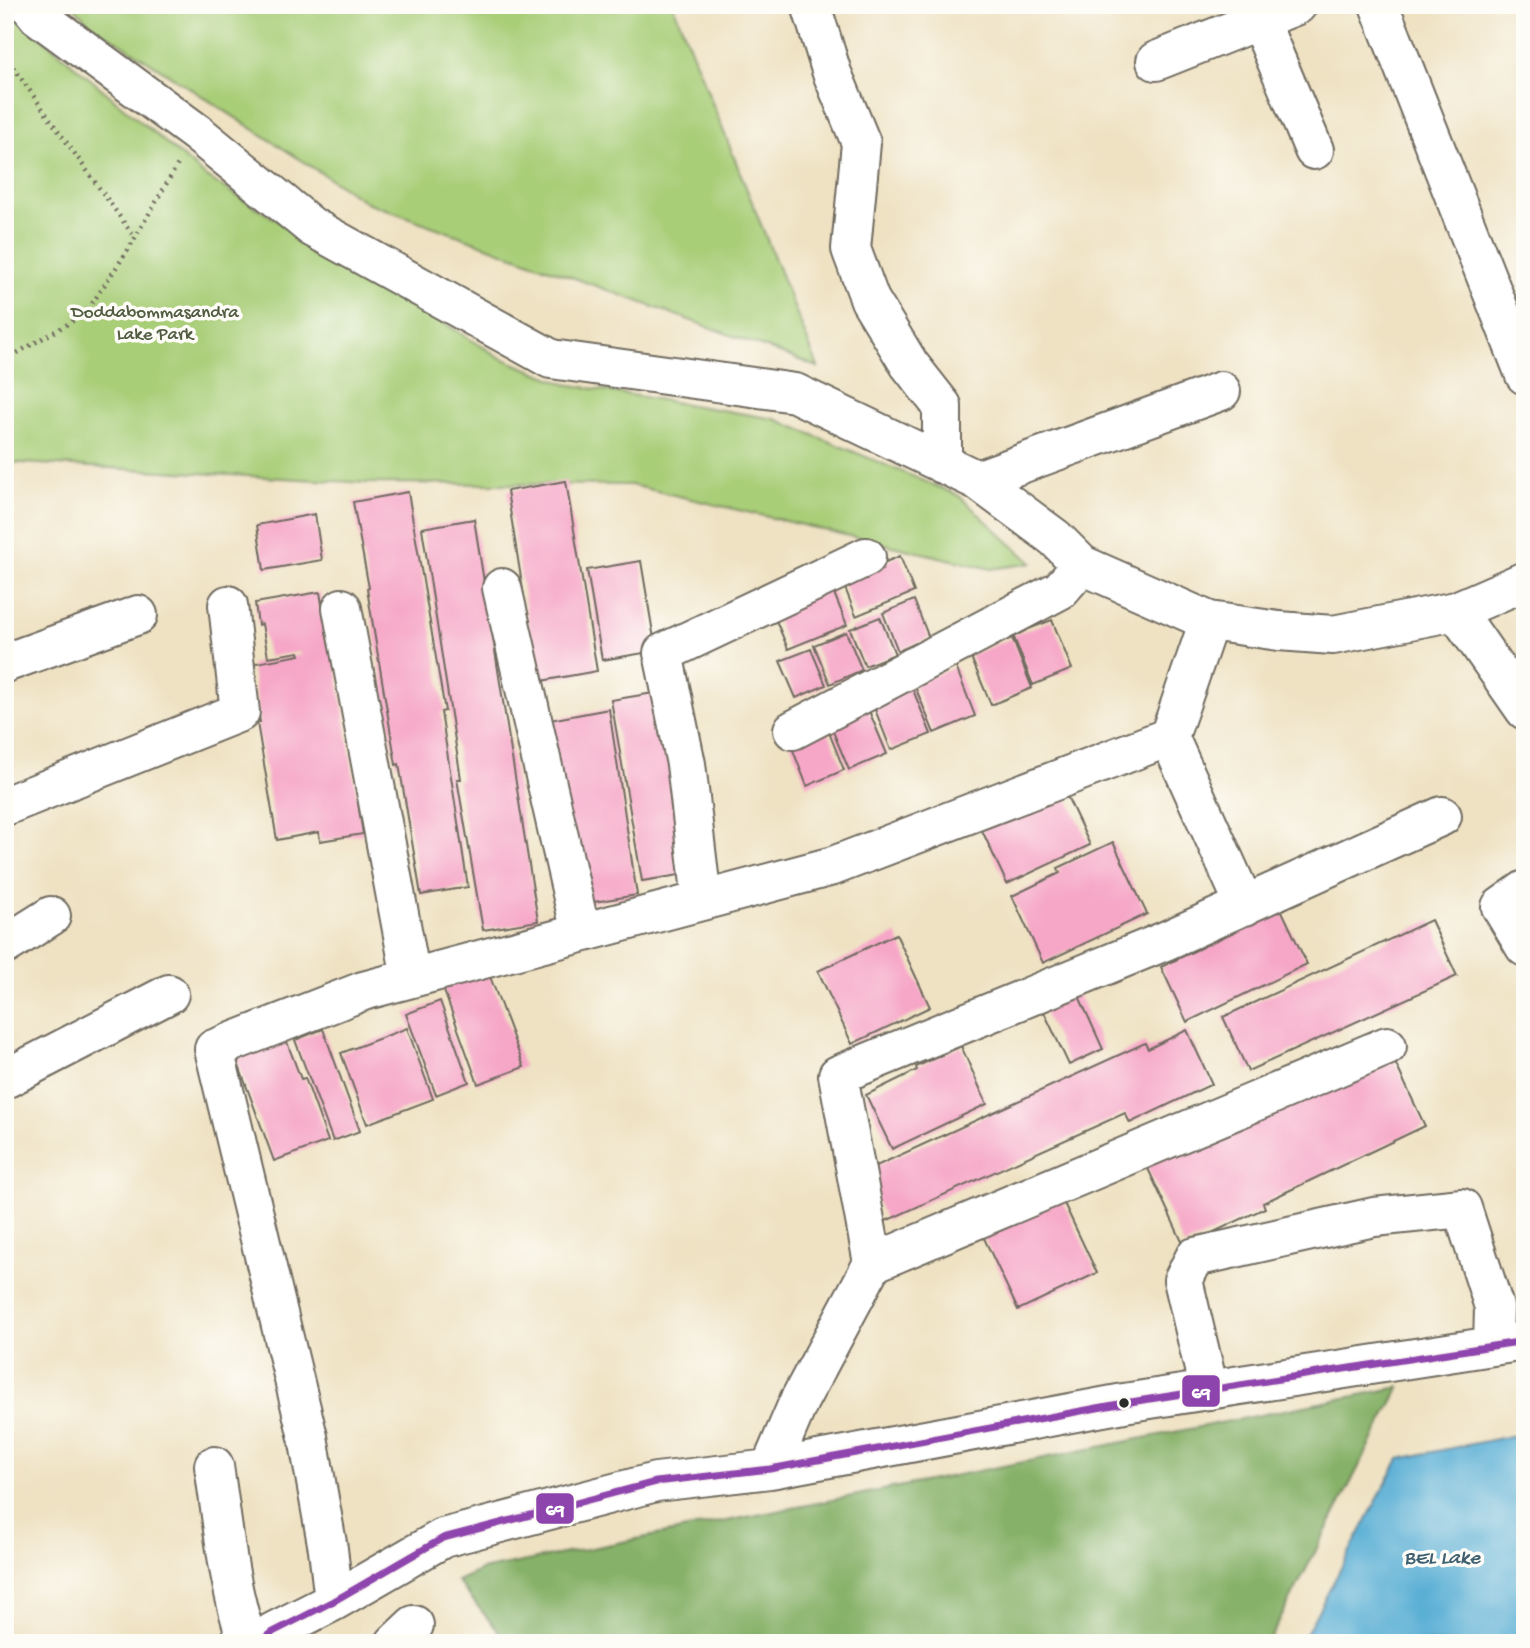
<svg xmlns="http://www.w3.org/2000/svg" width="1530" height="1648" font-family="'Gochi Hand',sans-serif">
<rect width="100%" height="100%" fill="#fdfcf7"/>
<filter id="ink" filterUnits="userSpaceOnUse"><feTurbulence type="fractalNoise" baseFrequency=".0143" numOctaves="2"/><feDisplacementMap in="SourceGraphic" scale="14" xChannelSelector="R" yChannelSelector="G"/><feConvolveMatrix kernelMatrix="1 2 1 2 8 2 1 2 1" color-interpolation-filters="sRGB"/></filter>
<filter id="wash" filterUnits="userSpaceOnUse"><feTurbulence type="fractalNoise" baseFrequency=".00686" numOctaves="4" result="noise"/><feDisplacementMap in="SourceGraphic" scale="28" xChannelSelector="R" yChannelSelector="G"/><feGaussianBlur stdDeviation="1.57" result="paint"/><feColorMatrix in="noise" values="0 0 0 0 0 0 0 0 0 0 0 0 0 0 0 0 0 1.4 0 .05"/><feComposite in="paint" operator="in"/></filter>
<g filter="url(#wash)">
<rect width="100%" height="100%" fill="#efe2c3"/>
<path fill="#a9ce78" stroke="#6a7c52" stroke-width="2" d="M 72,5 L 673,5 L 818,367 L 366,202 L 89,23 Z
M 5,7 L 205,176 L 501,358 L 565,384 L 775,419 L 958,495 L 1032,563 L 991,569 L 631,485 L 368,483 L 5,462 Z"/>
<path fill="#86b168" stroke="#586e4a" stroke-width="2" d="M 1400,1387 L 1268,1643 L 508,1643 L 457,1581 L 481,1570 Z"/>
<path fill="#57add4" stroke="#416c80" stroke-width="2" d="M 1525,1433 L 1525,1643 L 1301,1643 L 1399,1459 Z"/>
<g id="blocks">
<path fill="#f6a7c7" d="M 566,481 L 597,671 L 541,681 L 534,640 L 531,640 L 507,491 Z
M 408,492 L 445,711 L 441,712 L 468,887 L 421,895 L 399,764 L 396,765 L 367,589 L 369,588 L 353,502 Z
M 315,514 L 322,560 L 264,570 L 257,525 Z
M 474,519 L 538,921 L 483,930 L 457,779 L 461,779 L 422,528 Z
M 900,556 L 914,592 L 856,616 L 842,580 Z
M 641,561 L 656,651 L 602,660 L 587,570 Z
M 831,586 L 847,625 L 788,649 L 772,611 Z
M 320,592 L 329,647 L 333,646 L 363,834 L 320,841 L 319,832 L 277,840 L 257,723 L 260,722 L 251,664 L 300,655 L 299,652 L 268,657 L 262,624 L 258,625 L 255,603 Z
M 914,600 L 929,638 L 898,651 L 883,613 Z
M 880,617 L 895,654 L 865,666 L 850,629 Z
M 1052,620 L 1072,669 L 1033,685 L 1013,635 Z
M 846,632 L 862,670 L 830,684 L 814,645 Z
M 1012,638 L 1032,688 L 991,705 L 970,655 Z
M 811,649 L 826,685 L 796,698 L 780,661 Z
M 956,667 L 975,716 L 934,733 L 914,684 Z
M 911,685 L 931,734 L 891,750 L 872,702 Z
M 660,692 L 692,873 L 642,881 L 611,700 Z
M 867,706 L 887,754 L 849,770 L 829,722 Z
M 609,709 L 637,895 L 581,904 L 550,720 Z
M 826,725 L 844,770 L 807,786 L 789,740 Z
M 1066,794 L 1090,845 L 1007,884 L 979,824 L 1023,804 L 1027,813 Z
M 1113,842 L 1147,914 L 1043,963 L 1012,896 L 1060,873 L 1058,868 Z
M 1281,909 L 1307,964 L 1187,1022 L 1161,967 Z
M 1431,920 L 1457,976 L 1248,1071 L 1223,1017 Z
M 896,934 L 930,1007 L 852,1044 L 818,971 Z
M 488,971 L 524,1067 L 478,1084 L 443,988 Z
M 1078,994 L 1103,1049 L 1069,1065 L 1043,1010 Z
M 440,1001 L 469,1082 L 436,1095 L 406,1014 Z
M 407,1028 L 433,1099 L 367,1124 L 341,1053 Z
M 323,1029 L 360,1131 L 333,1141 L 295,1040 Z
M 1187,1030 L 1212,1084 L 1130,1123 L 1125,1113 L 886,1221 L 863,1172 L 1145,1043 L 1148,1049 Z
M 285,1037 L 301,1079 L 305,1078 L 328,1141 L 274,1161 L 235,1055 Z
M 961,1046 L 987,1104 L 892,1149 L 866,1095 L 917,1070 L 916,1067 Z
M 1391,1054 L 1425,1126 L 1263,1203 L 1265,1208 L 1184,1246 L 1144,1160 Z
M 1062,1199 L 1097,1273 L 1018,1310 L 983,1236 Z"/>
</g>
</g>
<g filter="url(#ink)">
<use href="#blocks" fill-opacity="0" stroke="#706b60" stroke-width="2"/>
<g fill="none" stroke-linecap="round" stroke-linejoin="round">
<g stroke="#706b60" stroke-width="42">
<path id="minor" d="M 29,5 L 38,16 L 197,133 L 312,227 L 551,359 L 795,393 L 977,480 L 1055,538 L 1082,565 L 1209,621
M 811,5 L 832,73 L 861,143 L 851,249 L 870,300 L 909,364 L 942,406 L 942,464
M 1253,5 L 1314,150
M 1379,5 L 1525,375
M 1156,61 L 1297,5
M 977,480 L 1221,391
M 502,588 L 581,933
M 342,608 L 411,978
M 1456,611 L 1525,581
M 5,663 L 138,615
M 793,730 L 1060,590 L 1082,565
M 5,806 L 240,712 L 228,605
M 1525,890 L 1501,907 L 1525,947
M 702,901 L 686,764 L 663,653 L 866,557
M 1245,906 L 1169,737 L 1209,621 L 1279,631 L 1333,635 L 1456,611 L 1525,710
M 5,945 L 51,916
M 5,1079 L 169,994
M 873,1263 L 1387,1046
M 1209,1390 L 1183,1280 L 1195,1257 L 1374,1217 L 1462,1208 L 1494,1307 L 1493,1346
M 214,1466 C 223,1525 228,1586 248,1643
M 770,1469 L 799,1401 L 873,1263 L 838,1075 L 1165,941 L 1442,816
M 334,1601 L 328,1549 L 308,1437 L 214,1049 L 363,991 L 833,866 L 1169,737
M 259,1643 L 273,1632 L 334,1601 L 443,1538 L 656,1482 L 770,1469 L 1124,1403 L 1525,1341
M 395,1643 L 414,1625"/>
</g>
<path stroke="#706b60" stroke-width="4.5" stroke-dasharray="2 5" stroke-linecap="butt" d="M 5,56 L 135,238
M 5,360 L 85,314 L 128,250 L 178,164"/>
<use href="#minor" stroke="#fff" stroke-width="38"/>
<g stroke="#fdfcf7" stroke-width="12">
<path id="bus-1" d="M 259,1643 L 273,1632 L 334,1601 L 443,1538 L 656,1482 L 770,1469 L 1124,1403 L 1525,1341"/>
</g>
<use href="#bus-1" stroke="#8e44ad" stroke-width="7"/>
</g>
</g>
<circle fill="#2b2b2b" stroke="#fdfcf7" stroke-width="2.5" cx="1124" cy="1403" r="6"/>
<g text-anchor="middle" stroke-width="7" stroke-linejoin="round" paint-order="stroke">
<g font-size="19" fill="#515c42" stroke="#fdfcf7">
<text x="155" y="317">Doddabommasandra<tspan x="155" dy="22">Lake Park</tspan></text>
</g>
<g font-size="21" font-style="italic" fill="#3d5f6f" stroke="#fdfcf7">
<text x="1442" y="1563">BEL Lake</text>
</g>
</g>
<g stroke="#fdfcf7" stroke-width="2.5">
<rect x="1181" y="1374" width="40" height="34" rx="7" fill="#8e44ad"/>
<rect x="535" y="1492" width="40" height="33" rx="7" fill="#8e44ad"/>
</g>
<g font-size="19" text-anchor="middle" font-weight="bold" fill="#fff">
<text x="1201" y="1398">69</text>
<text x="555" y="1515">69</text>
</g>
<rect width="1530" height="1648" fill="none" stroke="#fdfcf7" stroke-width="28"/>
</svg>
